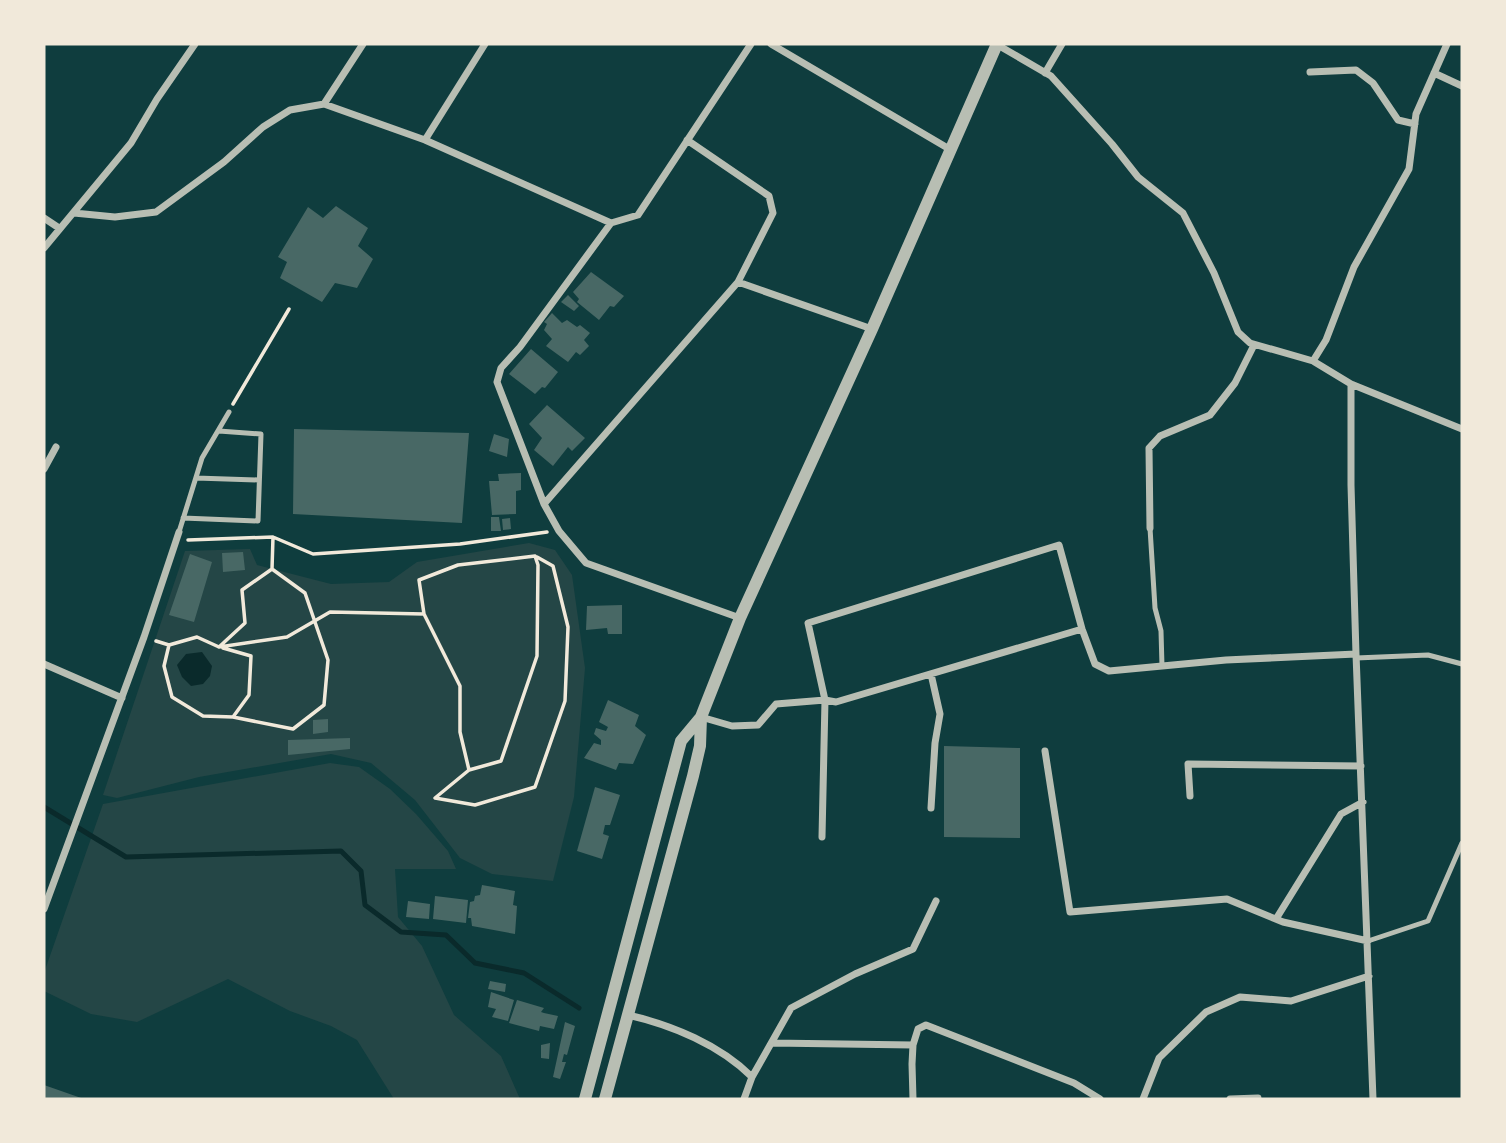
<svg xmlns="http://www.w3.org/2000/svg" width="1506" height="1143" font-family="'Roboto Condensed',sans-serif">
<rect width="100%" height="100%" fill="#0f3d3e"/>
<path fill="#244646" d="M 529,543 L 555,550 L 572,575 L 585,668 L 574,797 L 553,881 L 492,874 L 460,858 L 415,800 L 371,763 L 331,754 L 199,777 L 117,798 L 103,795 L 185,551 L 250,549 L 257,565 L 331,584 L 389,582 L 417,562 Z
M 330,763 L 359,767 L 390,789 L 416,814 L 448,851 L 456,869 L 395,869 L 398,917 L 422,946 L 454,1015 L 501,1056 L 520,1099 L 394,1099 L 357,1040 L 331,1026 L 290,1011 L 228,979 L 137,1022 L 91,1014 L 44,991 L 44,973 L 103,804 Z"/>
<path fill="#0a2a2b" d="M 202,652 L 212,666 L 210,676 L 203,684 L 191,686 L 182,677 L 177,665 L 186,654 Z"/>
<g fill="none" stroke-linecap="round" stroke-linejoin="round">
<path stroke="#0a2a2b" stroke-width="5" d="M 44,807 L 126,857 L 341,851 L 361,871 L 365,905 L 401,932 L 446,935 L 475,963 L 524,973 L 579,1008"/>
</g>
<path fill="#486865" d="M 336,206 L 368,228 L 358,246 L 373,259 L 357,288 L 335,283 L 322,302 L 280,278 L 287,262 L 278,257 L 308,207 L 323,218 Z
M 591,272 L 624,296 L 614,307 L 610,306 L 599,320 L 577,302 L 579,299 L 573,292 Z
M 568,295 L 579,306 L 574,311 L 561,302 Z
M 552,313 L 562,323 L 567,320 L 577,327 L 580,325 L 590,333 L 584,340 L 589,346 L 580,355 L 576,352 L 568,362 L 546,346 L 552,339 L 544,330 L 547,324 L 544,322 Z
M 531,349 L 558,372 L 545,388 L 542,387 L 535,394 L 509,374 Z
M 547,405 L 585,438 L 572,451 L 568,447 L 553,466 L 534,450 L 542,438 L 529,424 Z
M 294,429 L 469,433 L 462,523 L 293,514 Z
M 494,434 L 509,439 L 507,457 L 489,451 Z
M 521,473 L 521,490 L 516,491 L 516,514 L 492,515 L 489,481 L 499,481 L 498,474 Z
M 491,517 L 499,517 L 501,531 L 491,531 Z
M 510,518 L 511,529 L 503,530 L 502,519 Z
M 243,552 L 245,570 L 223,572 L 222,553 Z
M 190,554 L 212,562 L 194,622 L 169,615 Z
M 622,605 L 622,634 L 608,634 L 607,628 L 586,630 L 587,606 Z
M 608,700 L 639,715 L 635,726 L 646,735 L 633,764 L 619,763 L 616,770 L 584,758 L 594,743 L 601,745 L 601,740 L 594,734 L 596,728 L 606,731 L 608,727 L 599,722 Z
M 328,719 L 328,732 L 313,734 L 313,720 Z
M 350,738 L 350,749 L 288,755 L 288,740 Z
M 944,746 L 1020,748 L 1020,838 L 944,837 Z
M 595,787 L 620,795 L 610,825 L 605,825 L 603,834 L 609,836 L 602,859 L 577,851 Z
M 482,885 L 515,891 L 513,905 L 517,906 L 515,934 L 472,926 L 471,918 L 468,918 L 470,902 L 474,901 L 475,896 L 480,895 Z
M 435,896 L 468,900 L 466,923 L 433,919 Z
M 408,901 L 430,904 L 429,919 L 406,917 Z
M 490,981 L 506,984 L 505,992 L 488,989 Z
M 491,992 L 514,1000 L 508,1021 L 492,1017 L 496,1009 L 488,1007 Z
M 517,1000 L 544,1008 L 541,1012 L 544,1013 L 558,1016 L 554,1029 L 540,1026 L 539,1031 L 509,1023 Z
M 565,1022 L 575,1026 L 567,1055 L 564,1054 L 562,1062 L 566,1062 L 560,1079 L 553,1077 Z
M 550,1043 L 549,1059 L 541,1058 L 541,1045 Z
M 44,1085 L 84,1099 L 44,1099 Z"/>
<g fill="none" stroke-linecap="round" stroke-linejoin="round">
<path stroke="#f1e9da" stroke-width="3.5" d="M 233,404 L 289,309
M 188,540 L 273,537 L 313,554 L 460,544 L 547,532
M 156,641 L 169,645 L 197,637 L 219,647 L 245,623 L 242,590 L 272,569 L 273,537
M 169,645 L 164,666 L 172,697 L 203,716 L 233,717 L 249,695 L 251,656 L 223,648
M 219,647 L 287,637 L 330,612 L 424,614 L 460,686 L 460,732 L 469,770 L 501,761 L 537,656 L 538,565 L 535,556 L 458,565 L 419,580 L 424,614
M 233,717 L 293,729 L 324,705 L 328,660 L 305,593 L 272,569
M 469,770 L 435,798 L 475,805 L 535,787 L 565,701 L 568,627 L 553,566 L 537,557"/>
<path stroke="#b8beb3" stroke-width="5" d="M 196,478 L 259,480
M 183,518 L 258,521 L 261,434 L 219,431
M 1150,528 L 1155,608 L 1161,631 L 1162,666
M 179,532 L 202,458 L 229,412
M 1356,658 L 1428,655 L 1462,664
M 1368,941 L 1428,921 L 1462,843"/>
<path stroke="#b8beb3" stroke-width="7" d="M 771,44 L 951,150
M 996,44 L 1051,76 L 1112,144 L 1138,177 L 1183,213 L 1214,273 L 1238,332 L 1250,343 L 1313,361 L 1351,384
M 1310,72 L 1356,70 L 1373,83 L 1398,120 L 1415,124
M 1045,73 L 1062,44
M 1434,73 L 1462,86
M 324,104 L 363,44
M 425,140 L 485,44
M 687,140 L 769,196 L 773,213 L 738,282 L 872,329
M 74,213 L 115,217 L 156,212 L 224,162 L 263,127 L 290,110 L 324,104 L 425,140 L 611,223 L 638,215 L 751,44
M 44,218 L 59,228
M 611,223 L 520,347 L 501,368 L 497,382 L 544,504 L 559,531 L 586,563 L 740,618
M 44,248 L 131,143 L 157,99 L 195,44
M 1313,361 L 1326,340 L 1354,267 L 1409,169 L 1416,114 L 1447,44
M 44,469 L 56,447
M 544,504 L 738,282
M 1150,528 L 1149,448 L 1160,436 L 1210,415 L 1235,383 L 1254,345
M 1356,654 L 1351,485 L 1351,384 L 1462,429
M 44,664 L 122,698
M 931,674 L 940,714 L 935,743 L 931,808
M 701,717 L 732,726 L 758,725 L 776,704 L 825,700 L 836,702 L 1082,629
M 1045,751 L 1070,912 L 1227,899 L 1283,922 L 1368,941
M 1190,796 L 1188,764 L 1361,766
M 822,837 L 825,700 L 808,623 L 1059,545 L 1082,629 L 1095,664 L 1109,671 L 1226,660 L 1356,654 L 1373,1099
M 44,909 L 144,637 L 179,532
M 1276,919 L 1341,814 L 1363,802
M 628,1015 C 672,1025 720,1045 752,1077
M 772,1043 L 913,1045
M 744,1099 L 752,1077 L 791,1008 L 855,974 L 913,949 L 936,901
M 913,1099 L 912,1064 L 913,1045 L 918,1029 L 926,1025 L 1074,1083 L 1100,1099
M 1143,1099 L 1159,1058 L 1206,1012 L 1240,997 L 1291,1001 L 1369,976
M 1230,1099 L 1258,1098"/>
<path stroke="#b8beb3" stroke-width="12" d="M 585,1099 L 681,741 L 701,717 L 740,618 L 872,329 L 997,44
M 605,1099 L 693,776 L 700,746 L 701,717"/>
</g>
<rect width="1506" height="1143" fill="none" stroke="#f1e9da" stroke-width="91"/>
</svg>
